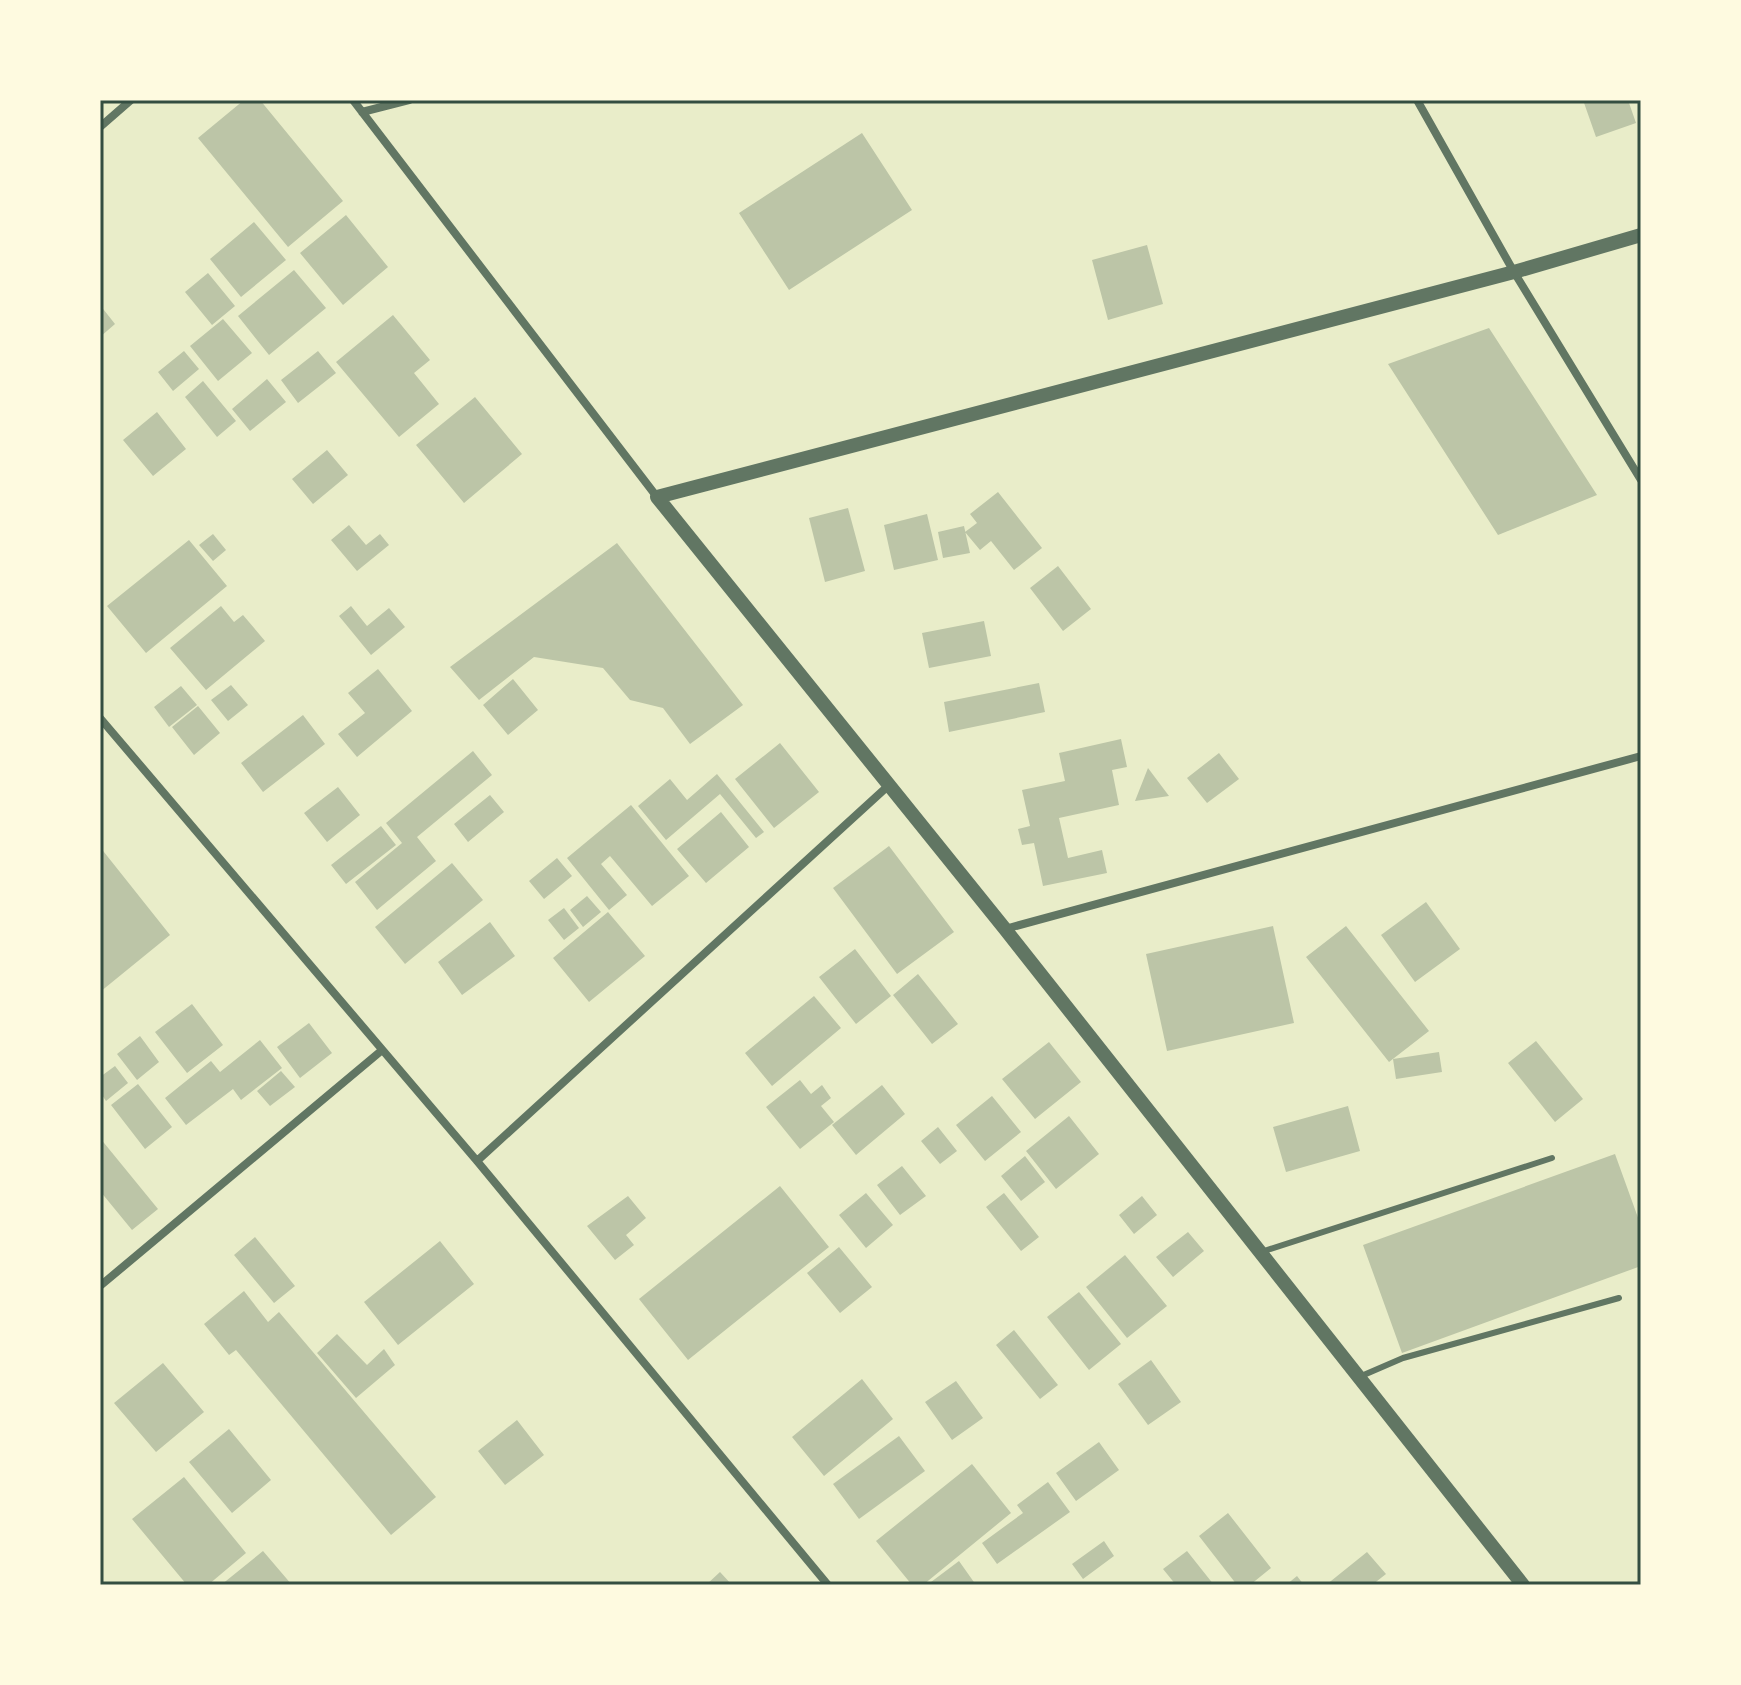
<svg xmlns="http://www.w3.org/2000/svg" width="1741" height="1685" font-family="Mulish,sans-serif">
<rect width="100%" height="100%" fill="#e9edc9"/>
<path fill="#bcc5a7" d="M 244,100 L 260,100 L 343,201 L 288,247 L 198,138 Z
M 1583,100 L 1628,100 L 1636,123 L 1596,137 Z
M 862,133 L 912,210 L 789,290 L 739,213 Z
M 346,215 L 388,267 L 343,305 L 300,253 Z
M 254,222 L 286,260 L 241,297 L 210,259 Z
M 1147,245 L 1163,304 L 1108,320 L 1092,260 Z
M 294,270 L 326,308 L 269,355 L 238,316 Z
M 208,273 L 235,306 L 212,325 L 185,292 Z
M 100,305 L 115,324 L 100,337 Z
M 393,315 L 430,360 L 414,373 L 439,404 L 399,437 L 336,362 Z
M 223,319 L 252,353 L 218,381 L 190,346 Z
M 1489,328 L 1597,495 L 1498,535 L 1388,364 Z
M 184,351 L 199,369 L 173,391 L 158,372 Z
M 318,351 L 336,373 L 298,403 L 281,380 Z
M 267,379 L 286,402 L 250,431 L 232,409 Z
M 203,381 L 236,421 L 217,437 L 185,397 Z
M 475,397 L 522,454 L 464,503 L 416,445 Z
M 157,412 L 186,449 L 153,476 L 123,440 Z
M 327,450 L 348,475 L 313,504 L 292,479 Z
M 998,492 L 1042,548 L 1014,570 L 991,541 L 980,550 L 965,532 L 977,523 L 970,514 Z
M 848,508 L 865,571 L 825,582 L 809,518 Z
M 927,514 L 938,560 L 894,570 L 884,525 Z
M 349,525 L 366,545 L 380,534 L 389,545 L 357,571 L 331,540 Z
M 964,526 L 970,553 L 943,558 L 938,532 Z
M 213,534 L 226,550 L 213,561 L 199,545 Z
M 189,540 L 227,586 L 146,653 L 107,606 Z
M 617,543 L 743,705 L 690,744 L 663,708 L 630,700 L 603,668 L 534,657 L 479,700 L 450,667 Z
M 1058,566 L 1091,609 L 1063,631 L 1030,588 Z
M 221,606 L 234,622 L 243,615 L 265,641 L 206,690 L 170,648 Z
M 351,606 L 367,626 L 389,608 L 405,627 L 371,655 L 339,616 Z
M 984,621 L 991,656 L 929,668 L 922,633 Z
M 378,669 L 412,711 L 357,757 L 338,734 L 365,713 L 348,693 Z
M 513,679 L 538,710 L 508,735 L 483,705 Z
M 1039,683 L 1045,712 L 949,732 L 944,702 Z
M 231,685 L 248,705 L 228,721 L 211,700 Z
M 181,686 L 197,705 L 169,727 L 154,707 Z
M 198,706 L 220,733 L 194,755 L 172,727 Z
M 303,715 L 325,744 L 263,792 L 241,763 Z
M 1121,739 L 1127,767 L 1112,770 L 1119,805 L 1059,818 L 1068,858 L 1102,850 L 1107,873 L 1043,886 L 1034,843 L 1022,845 L 1018,829 L 1030,826 L 1022,790 L 1065,781 L 1059,753 Z
M 780,743 L 819,792 L 774,828 L 735,779 Z
M 473,751 L 492,775 L 417,837 L 436,861 L 377,910 L 355,882 L 402,843 L 386,823 Z
M 1219,753 L 1239,779 L 1207,803 L 1187,778 Z
M 1148,768 L 1169,796 L 1135,801 Z
M 717,774 L 764,832 L 756,838 L 720,794 L 666,840 L 638,806 L 670,779 L 687,800 Z
M 338,787 L 360,815 L 327,842 L 304,813 Z
M 490,795 L 504,812 L 468,842 L 454,824 Z
M 631,805 L 689,876 L 652,906 L 610,856 L 601,864 L 627,895 L 609,910 L 567,858 Z
M 721,812 L 749,847 L 706,883 L 677,849 Z
M 381,826 L 396,845 L 346,884 L 331,865 Z
M 889,846 L 954,932 L 897,974 L 833,888 Z
M 100,847 L 170,935 L 100,992 Z
M 557,858 L 572,876 L 544,899 L 529,881 Z
M 452,863 L 483,900 L 405,964 L 375,927 Z
M 587,896 L 601,912 L 583,927 L 570,910 Z
M 1426,902 L 1460,949 L 1415,982 L 1381,935 Z
M 564,908 L 579,928 L 564,940 L 548,920 Z
M 608,912 L 645,956 L 589,1002 L 553,958 Z
M 490,922 L 515,956 L 462,995 L 438,962 Z
M 1273,926 L 1294,1023 L 1167,1051 L 1146,954 Z
M 1346,926 L 1429,1031 L 1389,1062 L 1306,957 Z
M 855,949 L 891,996 L 856,1024 L 819,977 Z
M 918,974 L 958,1024 L 932,1044 L 893,995 Z
M 814,996 L 841,1028 L 772,1086 L 745,1053 Z
M 192,1004 L 223,1045 L 187,1073 L 155,1032 Z
M 309,1023 L 332,1053 L 300,1078 L 277,1047 Z
M 140,1036 L 159,1062 L 137,1080 L 117,1054 Z
M 260,1040 L 282,1068 L 241,1100 L 233,1089 L 186,1125 L 165,1098 L 211,1061 L 220,1072 Z
M 1536,1041 L 1583,1099 L 1555,1122 L 1508,1063 Z
M 1049,1042 L 1081,1082 L 1035,1119 L 1002,1079 Z
M 1439,1052 L 1442,1072 L 1396,1079 L 1393,1059 Z
M 115,1066 L 128,1083 L 106,1101 L 100,1092 L 100,1077 Z
M 281,1071 L 295,1087 L 270,1106 L 257,1091 Z
M 800,1080 L 811,1094 L 822,1085 L 831,1098 L 821,1106 L 834,1122 L 800,1149 L 766,1107 Z
M 138,1084 L 172,1127 L 145,1149 L 111,1105 Z
M 882,1085 L 905,1114 L 856,1155 L 832,1125 Z
M 992,1096 L 1021,1132 L 985,1161 L 956,1125 Z
M 1348,1106 L 1360,1151 L 1286,1172 L 1273,1127 Z
M 1069,1116 L 1099,1154 L 1056,1189 L 1026,1151 Z
M 938,1127 L 957,1151 L 940,1164 L 921,1141 Z
M 100,1138 L 158,1209 L 132,1230 L 100,1191 Z
M 1615,1154 L 1641,1226 L 1641,1266 L 1402,1353 L 1363,1245 Z
M 1025,1156 L 1045,1182 L 1021,1201 L 1001,1176 Z
M 902,1166 L 926,1196 L 900,1215 L 877,1185 Z
M 780,1186 L 829,1247 L 688,1360 L 639,1299 Z
M 866,1193 L 893,1225 L 866,1248 L 839,1215 Z
M 1004,1193 L 1039,1237 L 1021,1251 L 986,1207 Z
M 628,1196 L 646,1218 L 626,1235 L 634,1245 L 615,1260 L 587,1226 Z
M 1142,1196 L 1157,1215 L 1134,1234 L 1119,1215 Z
M 1188,1232 L 1204,1251 L 1173,1277 L 1156,1257 Z
M 255,1237 L 295,1286 L 274,1303 L 234,1255 Z
M 440,1241 L 474,1284 L 398,1345 L 364,1302 Z
M 839,1247 L 872,1287 L 840,1313 L 807,1273 Z
M 1125,1255 L 1167,1306 L 1127,1338 L 1086,1287 Z
M 244,1291 L 268,1322 L 279,1312 L 436,1497 L 391,1535 L 236,1350 L 229,1355 L 204,1324 Z
M 1079,1292 L 1121,1344 L 1089,1370 L 1047,1317 Z
M 1014,1330 L 1058,1385 L 1040,1399 L 996,1345 Z
M 337,1334 L 367,1365 L 384,1349 L 395,1365 L 356,1398 L 317,1353 Z
M 1151,1360 L 1181,1402 L 1148,1425 L 1118,1384 Z
M 163,1363 L 204,1412 L 156,1452 L 114,1403 Z
M 862,1379 L 893,1419 L 824,1476 L 792,1437 Z
M 956,1381 L 983,1418 L 952,1440 L 925,1402 Z
M 517,1420 L 544,1455 L 505,1485 L 478,1451 Z
M 229,1429 L 271,1480 L 232,1513 L 189,1462 Z
M 899,1436 L 925,1471 L 859,1519 L 833,1484 Z
M 1099,1442 L 1119,1470 L 1076,1501 L 1056,1473 Z
M 972,1464 L 1011,1513 L 923,1585 L 912,1585 L 876,1541 Z
M 184,1477 L 246,1553 L 208,1585 L 187,1585 L 132,1519 Z
M 1048,1482 L 1070,1512 L 997,1564 L 982,1543 L 1023,1513 L 1017,1505 Z
M 1228,1513 L 1271,1568 L 1250,1585 L 1237,1585 L 1199,1536 Z
M 1104,1541 L 1114,1556 L 1083,1579 L 1072,1564 Z
M 263,1551 L 292,1585 L 221,1585 Z
M 1187,1551 L 1214,1585 L 1176,1585 L 1163,1569 Z
M 1367,1552 L 1386,1574 L 1372,1585 L 1326,1585 Z
M 959,1561 L 976,1585 L 927,1585 Z
M 720,1572 L 732,1585 L 706,1585 Z
M 1297,1576 L 1304,1585 L 1286,1585 Z"/>
<g fill="none" stroke-linecap="round" stroke-linejoin="round">
<path stroke="#617663" stroke-width="6" d="M 1261,1252 L 1552,1158
M 1359,1377 L 1403,1358 L 1619,1298"/>
<path stroke="#617663" stroke-width="8" d="M 353,100 L 657,497
M 1417,100 L 1514,272 L 1641,480
M 362,112 L 409,100
M 100,127 L 131,100
M 100,718 L 477,1161 L 828,1585
M 1005,929 L 1641,756
M 477,1161 L 888,786
M 100,1286 L 381,1051"/>
<path stroke="#617663" stroke-width="14" d="M 1523,1585 L 1005,929 L 657,497 L 1514,272 L 1641,235"/>
</g>
<rect width="1741" height="1685" fill="none" stroke="#fefae0" stroke-width="204"/>
<rect x="102" y="102" width="1537" height="1481" fill="none" stroke="#344e41" stroke-width="3"/>
</svg>
